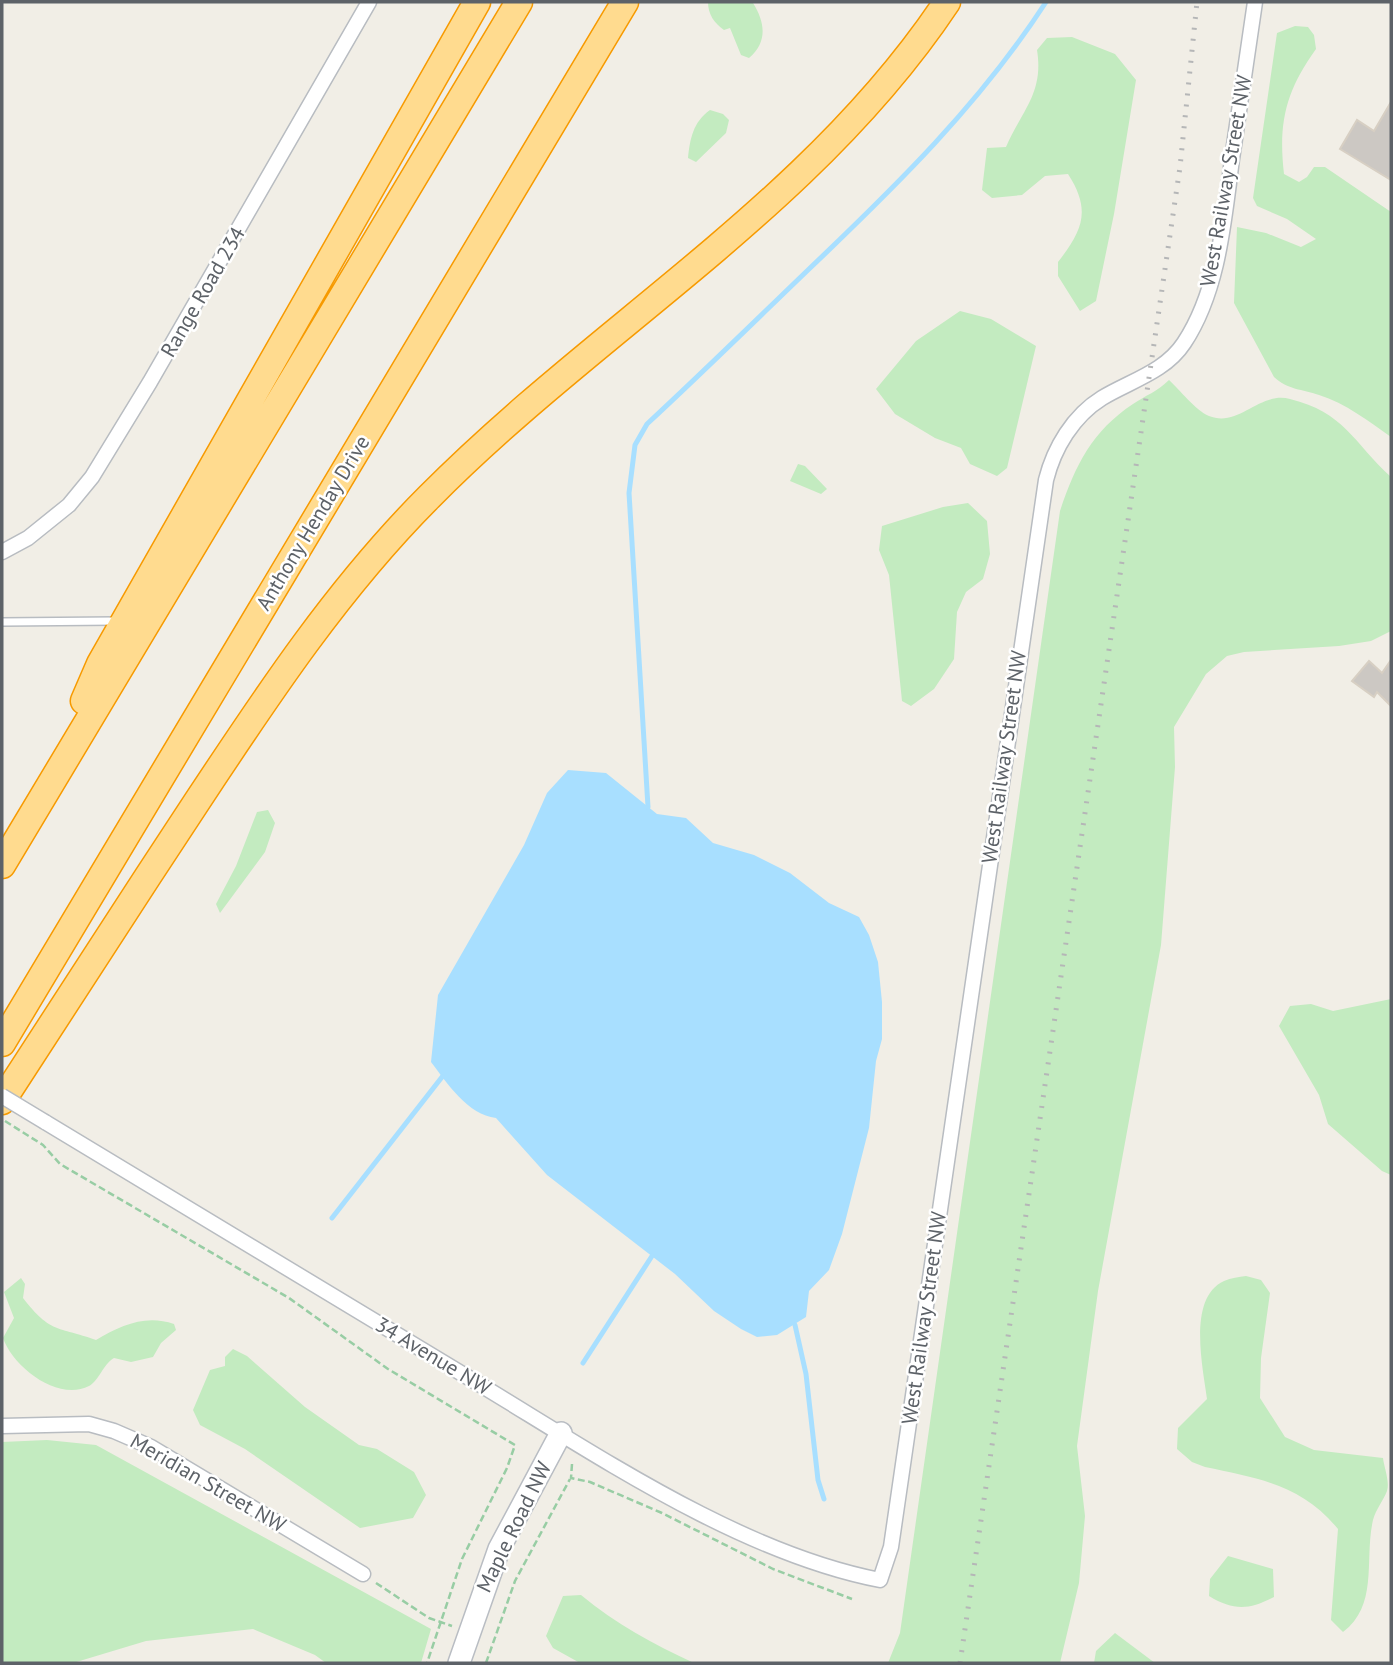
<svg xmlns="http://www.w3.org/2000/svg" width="1393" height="1665" font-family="'PT Sans',sans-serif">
<rect width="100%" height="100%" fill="#f1eee6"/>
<path fill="#c3ebc0" d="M 708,2 L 753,3 C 765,22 768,42 749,58 L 741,55 L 730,28 L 724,30 C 714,23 708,14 708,2 Z
M 1295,26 L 1308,27 L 1314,35 L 1316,49 C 1286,91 1278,122 1284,174 L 1299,182 L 1307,177 L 1314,167 L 1325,167 L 1391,212 L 1391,437 C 1370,422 1345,403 1319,395 C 1302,389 1288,390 1274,377 L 1234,303 L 1237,227 L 1266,233 L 1301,247 L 1316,239 L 1287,219 L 1257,206 L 1253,198 L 1277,33 Z
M 1072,37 L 1115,54 L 1136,80 L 1114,214 L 1096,301 L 1080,311 L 1058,276 L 1058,262 C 1082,231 1092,211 1068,174 L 1045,176 L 1022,195 L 992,198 L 982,190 L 987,148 L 1006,147 C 1022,110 1044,93 1037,50 L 1047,38 Z
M 710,110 L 723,114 L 729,120 L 726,133 L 696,162 L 688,158 C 690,139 693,122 710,110 Z
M 960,311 L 991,319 L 1036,346 L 1007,468 L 997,476 L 970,464 L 961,448 L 935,438 L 895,414 L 876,389 L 916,341 Z
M 1169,380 C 1180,390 1195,410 1209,416 C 1239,428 1259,391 1290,399 C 1344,412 1353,442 1391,477 L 1391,631 L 1371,641 L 1339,646 L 1244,652 L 1227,656 L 1206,674 L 1174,727 L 1175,767 L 1161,945 L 1098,1291 L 1077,1446 L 1085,1516 L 1079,1583 L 1060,1663 L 888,1663 L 900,1633 L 1060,511 C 1075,466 1092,431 1133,404 C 1146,395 1157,392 1169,380 Z
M 798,464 L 805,466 L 827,489 L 821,494 L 790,481 Z
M 968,503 L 987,521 L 990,554 L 983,579 L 966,592 L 957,612 L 954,659 L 934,689 L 911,706 L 902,701 L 889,575 L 879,550 L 882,526 L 943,507 Z
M 268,810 L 275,823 L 265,852 L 220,913 L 216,904 L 236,866 L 257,812 Z
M 1391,999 L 1391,1175 L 1382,1171 L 1328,1124 L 1319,1095 L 1279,1026 L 1290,1006 L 1311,1004 L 1333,1011 Z
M 1246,1276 L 1261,1280 L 1270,1293 L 1261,1358 L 1260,1398 L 1285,1437 L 1314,1450 L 1383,1458 C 1384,1467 1390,1482 1387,1491 C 1383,1501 1376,1509 1373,1520 C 1364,1559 1379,1605 1343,1632 L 1331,1620 L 1338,1529 C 1302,1485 1258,1478 1205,1467 L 1192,1462 L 1177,1449 L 1178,1428 L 1207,1399 C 1203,1368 1187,1298 1224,1281 C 1231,1278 1239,1277 1246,1276 Z
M 21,1278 L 25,1284 L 23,1298 C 51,1334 57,1326 96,1340 C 121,1325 146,1314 174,1324 L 176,1330 L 161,1343 L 153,1357 L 131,1362 L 114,1358 C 103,1364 99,1381 89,1386 C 58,1402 13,1367 3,1338 L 14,1318 L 4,1292 Z
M 233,1349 L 247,1356 L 305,1407 L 359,1445 L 377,1449 L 414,1472 L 426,1495 L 413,1518 L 360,1528 L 245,1449 L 200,1425 L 193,1410 L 210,1370 L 225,1366 L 225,1357 Z
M 47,1440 L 96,1445 L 431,1629 L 421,1663 L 326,1663 L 315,1655 L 253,1629 L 146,1641 L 73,1663 L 2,1663 L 2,1442 Z
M 1228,1556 L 1273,1569 L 1274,1597 C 1249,1610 1234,1611 1209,1596 L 1210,1579 Z
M 581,1595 C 616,1624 653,1644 694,1663 L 580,1663 L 553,1648 L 546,1636 L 563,1596 Z
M 1115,1633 L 1155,1663 L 1094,1663 L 1096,1651 Z"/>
<path fill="#a8dfff" d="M 568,770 L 606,773 L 657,814 L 686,818 L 713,843 L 754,855 L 790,873 L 829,903 L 859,917 L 869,935 L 878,962 L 882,1002 L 882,1039 L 876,1061 L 869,1128 L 842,1234 L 829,1270 L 809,1291 L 806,1317 L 777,1335 L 757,1337 L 741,1329 L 714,1311 L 675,1274 L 547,1175 L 496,1118 C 468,1115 447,1083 431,1062 L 438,995 L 524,845 L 547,793 Z"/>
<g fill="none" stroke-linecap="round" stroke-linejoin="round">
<path stroke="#a8dfff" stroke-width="5" d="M 648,807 L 629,493 L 635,445 L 647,424 C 701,374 754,322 808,270 C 895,187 980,104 1046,2
M 332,1218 L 442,1077
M 795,1325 L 806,1374 L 818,1480 L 824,1499
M 583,1363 L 652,1256"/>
</g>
<path fill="#ccc8c3" stroke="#d7cfc3" stroke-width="2" d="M 1391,102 L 1391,180 L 1340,149 L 1357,120 L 1374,131 Z
M 1391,660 L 1391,706 L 1377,692 L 1374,697 L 1352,681 L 1369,661 L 1382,673 Z"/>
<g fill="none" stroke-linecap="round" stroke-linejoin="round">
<g stroke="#b8bcc1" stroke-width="10">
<path id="lane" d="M 2,622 L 116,621"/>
</g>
<g stroke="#b8bcc1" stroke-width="17">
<path id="street" d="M 2,552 L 28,538 L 69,505 L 92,477 L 150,382 L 369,2
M 45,1122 C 190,1210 335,1297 479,1384 C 600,1457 741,1553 880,1580 L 891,1547 L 1046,480 C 1054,448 1073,416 1102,398 C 1130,381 1165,372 1184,343 C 1219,290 1224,220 1232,159 C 1240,107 1247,54 1255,2
M 2,1426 L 89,1424 L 114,1431 L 151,1447 L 363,1574"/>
</g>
<g stroke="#b9bdc3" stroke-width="24">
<path id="secondary" d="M 459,1663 L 499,1549 L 561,1433"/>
</g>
<g stroke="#f79a00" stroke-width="29">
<path id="highway" d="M 84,701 L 100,664 L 477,2
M 2,865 L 519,2
M 2,1043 L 625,2
M 2,1101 C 67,1001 132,900 198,800 C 268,694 339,587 429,497 C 598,326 812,205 947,2"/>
</g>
<path stroke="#98cda4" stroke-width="2.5" stroke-dasharray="7 3.5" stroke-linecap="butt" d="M 5,1121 L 43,1145 L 60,1164 L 289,1298 L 388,1369 L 515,1445 L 507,1468 L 462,1559 L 427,1663
M 572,1464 L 571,1478 L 590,1482 L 662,1513 L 773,1569 L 852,1599
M 376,1583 L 429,1618 L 452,1626
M 486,1663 L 515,1581 L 570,1479"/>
<use href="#lane" stroke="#fff" stroke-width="7"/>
<use href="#street" stroke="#fff" stroke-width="14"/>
<use href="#secondary" stroke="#fff" stroke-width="21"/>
<use href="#highway" stroke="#ffdb8f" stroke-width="26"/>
<path stroke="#b5b6b7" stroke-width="5" stroke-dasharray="2 9" stroke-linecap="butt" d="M 960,1663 L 1180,167 L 1197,2"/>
<g stroke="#b8bcc1" stroke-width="17" stroke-linecap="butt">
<path id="street-bridge" d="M 2,1096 L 45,1122"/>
</g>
<use href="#street-bridge" stroke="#fff" stroke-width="14"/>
</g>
<g text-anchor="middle" stroke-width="5" stroke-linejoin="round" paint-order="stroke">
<g font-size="21" fill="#5d6268" stroke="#fff">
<text transform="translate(1226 181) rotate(-80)" y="7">West Railway Street NW</text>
<text transform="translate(203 292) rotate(-60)" y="7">Range Road 234</text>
<text transform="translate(313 523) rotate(-59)" y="7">Anthony Henday Drive</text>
<text transform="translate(1004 757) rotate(-82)" y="7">West Railway Street NW</text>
<text transform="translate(924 1318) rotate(-82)" y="7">West Railway Street NW</text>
<text transform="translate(433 1356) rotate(31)" y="7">34 Avenue NW</text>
<text transform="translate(208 1483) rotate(30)" y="7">Meridian Street NW</text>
<text transform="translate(514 1527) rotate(-64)" y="7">Maple Road NW</text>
</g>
</g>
<rect width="1393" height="1665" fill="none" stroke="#5d6268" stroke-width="7"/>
</svg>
